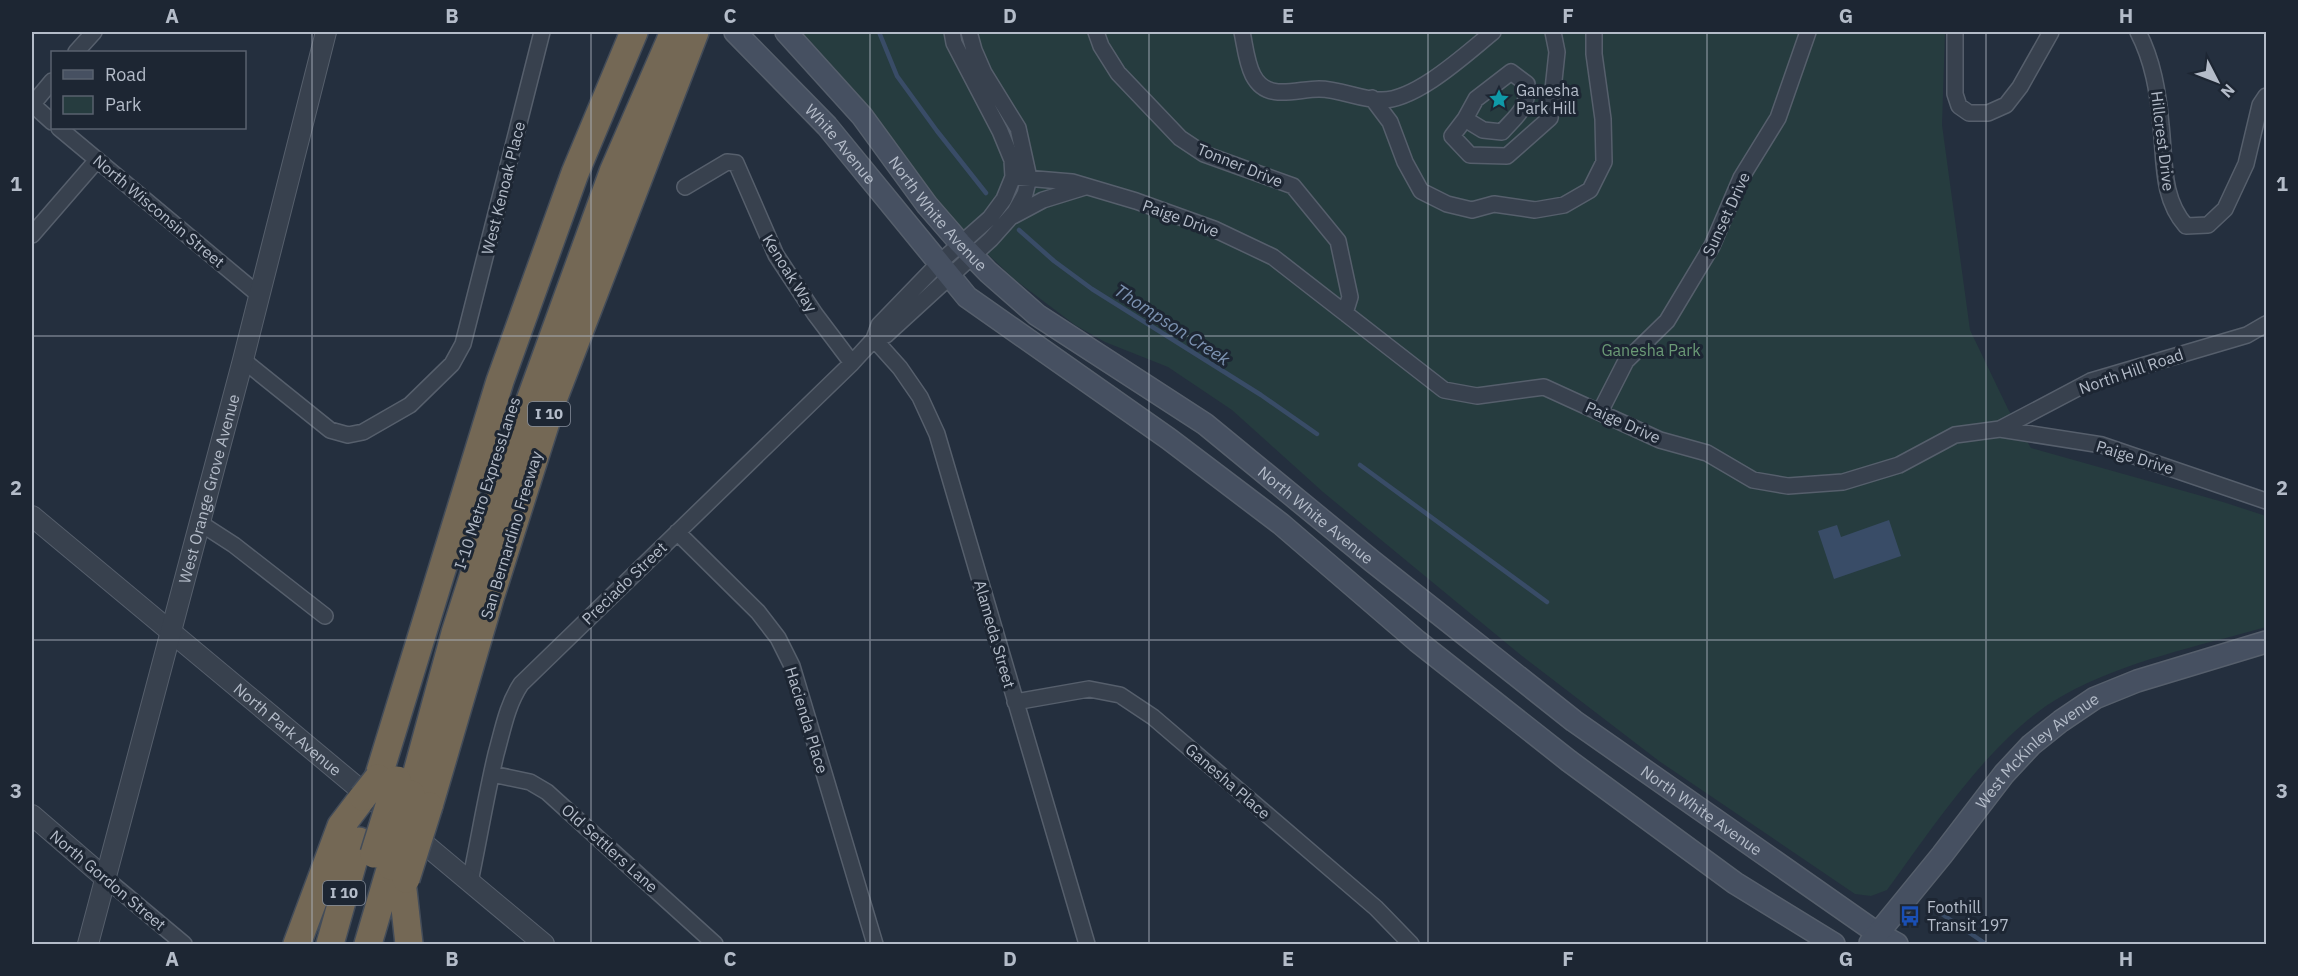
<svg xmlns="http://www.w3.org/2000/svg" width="2298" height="976" font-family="'IBM Plex Sans',sans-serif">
<rect width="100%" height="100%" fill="#242f3e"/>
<path fill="#263c3f" d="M 802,32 L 1945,32 L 1942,125 L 1970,330 L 2008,409 L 2031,448 L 2223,502 L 2266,516 L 2266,627 C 2199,646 2125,661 2064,695 C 1994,733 1934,826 1887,890 L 1871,896 L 1855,894 L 1659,761 L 1522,656 L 1323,492 L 1232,410 L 1168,367 L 1105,342 L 1075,325 L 1014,279 L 954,222 L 927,189 L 854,90 Z"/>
<path fill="#394c67" d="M 1889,520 L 1901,556 L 1834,579 L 1818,531 L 1837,525 L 1841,537 Z"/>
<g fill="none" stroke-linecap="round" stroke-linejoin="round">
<path stroke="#394c67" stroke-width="4.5" d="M 879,32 L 897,76 L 937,131 L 986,193
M 1019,230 L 1054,261 L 1092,289 L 1261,395 L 1317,434
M 1360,465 L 1547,602
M 1933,908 L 1986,944"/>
<g stroke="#565f6c" stroke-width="18">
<path id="minor" d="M 1096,32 L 1101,46 L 1118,73 L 1180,138 L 1204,154 L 1293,186 L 1338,241 L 1350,297 L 1345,313
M 1242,32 C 1247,55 1248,90 1278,92 C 1292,93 1306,89 1319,89 C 1340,89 1361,100 1382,100 C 1417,100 1467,53 1493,32
M 1955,32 L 1955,94 L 1959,106 L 1969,113 L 1988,113 L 2006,105 L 2020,87 L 2051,32
M 2138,32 C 2153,61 2158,92 2161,125 C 2165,160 2161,198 2186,226 L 2208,225 L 2225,209 L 2246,164 L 2260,105 L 2266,96
M 76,52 L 94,32
M 1372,98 L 1390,122 L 1405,162 L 1421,191 L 1447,204 L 1472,210 L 1494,204 L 1535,210 L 1564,205 L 1590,190 L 1604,162 L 1603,119 L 1594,54 L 1594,32
M 32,104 L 52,122
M 32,105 L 52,81
M 1465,119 L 1483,130 L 1502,132 C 1518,114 1528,109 1527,84 L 1511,72 L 1476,99 L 1465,119 L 1452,136 L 1470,155 L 1507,156 L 1550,118 L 1557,52 L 1553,32
M 59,128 L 259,295
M 1013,177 L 1072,182 L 1136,201 L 1214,229 L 1273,257 L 1444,390 L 1477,396 L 1544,387 L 1660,440 L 1707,453 L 1753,480 L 1788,486 L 1843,482 L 1899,465 L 1955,435 L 2000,429 L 2102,445 L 2266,501
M 685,187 L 727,162 L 736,163 L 776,255 L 815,314 L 852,363
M 1013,216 L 1043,200 L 1085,187
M 32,235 L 97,160
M 874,339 L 900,368 L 920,397 L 937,434 L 1087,944
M 874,339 L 886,335 L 991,239 L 1015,212 L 1025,194 L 1029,178 L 1018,128 L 984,73 L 974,50 L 969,32
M 243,360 L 330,430 L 348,435 L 363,432 L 410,405 L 452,364 L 463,344 L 542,32
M 1600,412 L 1626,361 L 1667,321 L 1712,246 L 1741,178 L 1778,118 L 1808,32
M 2000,429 L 2091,381 L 2247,335 L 2266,324
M 200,523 L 234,545 L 325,616
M 677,532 L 758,612 L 778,638 L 792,666 L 875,944
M 1015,702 L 1089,689 L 1120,695 L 1153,717 L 1376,908 L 1411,944
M 492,774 L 530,782 L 547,792 L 715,944
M 105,878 L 184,944
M 470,882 C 479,839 486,796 496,754 C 503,729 507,705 521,684 L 852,363 L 874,339 L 879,325 L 939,263 L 990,218 L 1004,199 L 1013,177 L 1012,160 L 1000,131 L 954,43 L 952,32"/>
</g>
<g stroke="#565f6c" stroke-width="22">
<g id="tertiary">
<path id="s1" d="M 32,516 L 375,802"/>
<path d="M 32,815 L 105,878"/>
<path d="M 409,831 L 544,944"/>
<path id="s2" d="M 88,944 L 243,360 L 326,32"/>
</g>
</g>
<g stroke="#565f6c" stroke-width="24">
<g id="secondary">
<path id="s3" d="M 735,32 L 827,126 L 967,297 L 1169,439 L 1281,524 L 1417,641 L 1569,761 L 1735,883 L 1834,944"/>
<path id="s4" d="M 786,32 L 862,116 L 927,205 L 960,243 L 988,272 L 1037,315 L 1205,424 L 1372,561 L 1574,721 L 1877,933 L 1897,944"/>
<path id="s5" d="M 1870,943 L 1942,855 L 2004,774 L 2031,745 L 2061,721 L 2095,698 L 2137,681 L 2266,642"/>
</g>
</g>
<g stroke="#434c59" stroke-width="30">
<path id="motorway" d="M 378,778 L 500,381 L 575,173 L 634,32
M 411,794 L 455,633 L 529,403 L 613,172 L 674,32
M 429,806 L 490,598 L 553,400 L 695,32
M 403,890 L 409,944
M 297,944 L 341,826 L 363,797
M 330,944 L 359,841
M 368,944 L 391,866"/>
</g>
<use href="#minor" stroke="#38414e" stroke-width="15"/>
<use href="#tertiary" stroke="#38414e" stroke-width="20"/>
<use href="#secondary" stroke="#465061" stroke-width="21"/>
<use href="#motorway" stroke="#746855" stroke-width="27"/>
<g stroke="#434c59" stroke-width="30" stroke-linecap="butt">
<path id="motorway-bridge" d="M 363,797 L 378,778
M 374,854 L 397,780
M 391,866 L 411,794
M 406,879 L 429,806"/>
</g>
<use href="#motorway-bridge" stroke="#746855" stroke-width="27"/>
</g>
<path fill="none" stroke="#b4bcc9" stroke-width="1.5" stroke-opacity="0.55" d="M 312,32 L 312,944M 591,32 L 591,944M 870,32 L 870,944M 1149,32 L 1149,944M 1428,32 L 1428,944M 1707,32 L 1707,944M 1986,32 L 1986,944M 32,336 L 2266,336M 32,640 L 2266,640"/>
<defs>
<g id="sight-bare" transform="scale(1.62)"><path d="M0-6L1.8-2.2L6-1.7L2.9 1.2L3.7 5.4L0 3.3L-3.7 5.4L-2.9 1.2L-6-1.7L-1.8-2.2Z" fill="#0f9aa8" stroke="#1d2633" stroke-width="2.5" paint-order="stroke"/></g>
<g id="bus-bare" transform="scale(1.62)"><path d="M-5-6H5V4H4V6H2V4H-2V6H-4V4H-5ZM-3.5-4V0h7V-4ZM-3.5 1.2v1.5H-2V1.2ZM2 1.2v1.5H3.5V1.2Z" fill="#1a4fb4" stroke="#1d2633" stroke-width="2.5" paint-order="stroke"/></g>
</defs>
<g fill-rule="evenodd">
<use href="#sight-bare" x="1499" y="99"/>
<use href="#bus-bare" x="1910" y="916"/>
</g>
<g text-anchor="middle" stroke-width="6" stroke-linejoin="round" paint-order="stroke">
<g fill="#1d2633" stroke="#878f9c" stroke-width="1.5">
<rect x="528" y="402" width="42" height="24" rx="4.5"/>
<rect x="323" y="881" width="42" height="24" rx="4.5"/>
</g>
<g font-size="15" font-weight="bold" fill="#b4bcc9">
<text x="549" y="419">I 10</text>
<text x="344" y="898">I 10</text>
</g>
<g font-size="16" fill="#b4bcc9" stroke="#1d2633" text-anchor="start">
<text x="1516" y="96">Ganesha<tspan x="1516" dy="18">Park Hill</tspan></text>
<text x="1927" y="913">Foothill<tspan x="1927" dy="18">Transit 197</tspan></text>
</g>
<g font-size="16" fill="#b4bcc9" stroke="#1d2633">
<text transform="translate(2163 141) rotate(83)" y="6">Hillcrest Drive</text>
<text dy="6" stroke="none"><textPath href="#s3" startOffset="154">White Avenue</textPath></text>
<text transform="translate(1240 165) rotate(22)" y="6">Tonner Drive</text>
<text transform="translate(503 188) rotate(-76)" y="6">West Kenoak Place</text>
<text transform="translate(159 211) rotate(40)" y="6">North Wisconsin Street</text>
<text dy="6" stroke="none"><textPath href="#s4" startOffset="237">North White Avenue</textPath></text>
<text transform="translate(1726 214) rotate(-65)" y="6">Sunset Drive</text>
<text transform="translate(1181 218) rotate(20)" y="6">Paige Drive</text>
<text transform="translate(790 273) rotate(58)" y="6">Kenoak Way</text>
<text transform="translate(2131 371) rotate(-19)" y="6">North Hill Road</text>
<text transform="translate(1623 422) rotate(24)" y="6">Paige Drive</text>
<text transform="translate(2135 457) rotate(17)" y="6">Paige Drive</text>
<text transform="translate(487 483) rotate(-72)" y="6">I-10 Metro ExpressLanes</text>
<text dy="6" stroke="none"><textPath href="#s2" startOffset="471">West Orange Grove Avenue</textPath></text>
<text dy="6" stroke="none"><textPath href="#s4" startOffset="723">North White Avenue</textPath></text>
<text transform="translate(511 535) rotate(-73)" y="6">San Bernardino Freeway</text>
<text transform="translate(624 583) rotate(-44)" y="6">Preciado Street</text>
<text transform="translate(995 634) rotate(74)" y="6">Alameda Street</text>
<text transform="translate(807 720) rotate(73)" y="6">Hacienda Place</text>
<text dy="6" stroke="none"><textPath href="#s1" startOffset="333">North Park Avenue</textPath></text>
<text dy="6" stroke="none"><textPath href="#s5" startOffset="256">West McKinley Avenue</textPath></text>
<text transform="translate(1228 781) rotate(41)" y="6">Ganesha Place</text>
<text dy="6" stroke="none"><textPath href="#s4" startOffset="1209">North White Avenue</textPath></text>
<text transform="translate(610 848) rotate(42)" y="6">Old Settlers Lane</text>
<text transform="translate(108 880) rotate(40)" y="6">North Gordon Street</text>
</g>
<g font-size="16" fill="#6b9a76" stroke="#1d2633">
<text x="1651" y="356">Ganesha Park</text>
</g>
<g font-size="18" font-style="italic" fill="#7c92b1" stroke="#1d2633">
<text transform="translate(1172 325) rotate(33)" y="6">Thompson Creek</text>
</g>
</g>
<rect width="2298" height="976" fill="none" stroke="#1d2633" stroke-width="66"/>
<rect x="51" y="51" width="195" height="78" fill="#1d2633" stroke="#59626f" stroke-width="1.5"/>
<rect x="63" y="70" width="30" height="9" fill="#465061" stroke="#59626f" stroke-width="1.5"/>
<text x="105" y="81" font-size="18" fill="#b4bcc9">Road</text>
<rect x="63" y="96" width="30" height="18" fill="#263c3f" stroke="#59626f" stroke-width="1.5"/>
<text x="105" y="111" font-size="18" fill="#b4bcc9">Park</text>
<g transform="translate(2217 81) rotate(132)" stroke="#1d2633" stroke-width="4.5" paint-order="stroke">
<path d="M0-4.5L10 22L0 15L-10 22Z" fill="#b4bcc9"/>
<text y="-9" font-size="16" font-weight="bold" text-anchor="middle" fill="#b4bcc9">N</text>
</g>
<rect x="33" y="33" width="2232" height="910" fill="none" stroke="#b4bcc9" stroke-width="2"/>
<g font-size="20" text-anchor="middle" font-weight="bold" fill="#b4bcc9">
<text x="172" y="23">A</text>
<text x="452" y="23">B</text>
<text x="730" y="23">C</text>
<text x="1010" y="23">D</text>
<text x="1288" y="23">E</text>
<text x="1568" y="23">F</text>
<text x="1846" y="23">G</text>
<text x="2126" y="23">H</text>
<text x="16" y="191">1</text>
<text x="2282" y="191">1</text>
<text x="16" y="495">2</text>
<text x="2282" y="495">2</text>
<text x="16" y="798">3</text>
<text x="2282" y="798">3</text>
<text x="172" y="966">A</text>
<text x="452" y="966">B</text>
<text x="730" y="966">C</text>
<text x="1010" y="966">D</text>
<text x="1288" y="966">E</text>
<text x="1568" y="966">F</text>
<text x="1846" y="966">G</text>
<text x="2126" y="966">H</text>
</g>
</svg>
